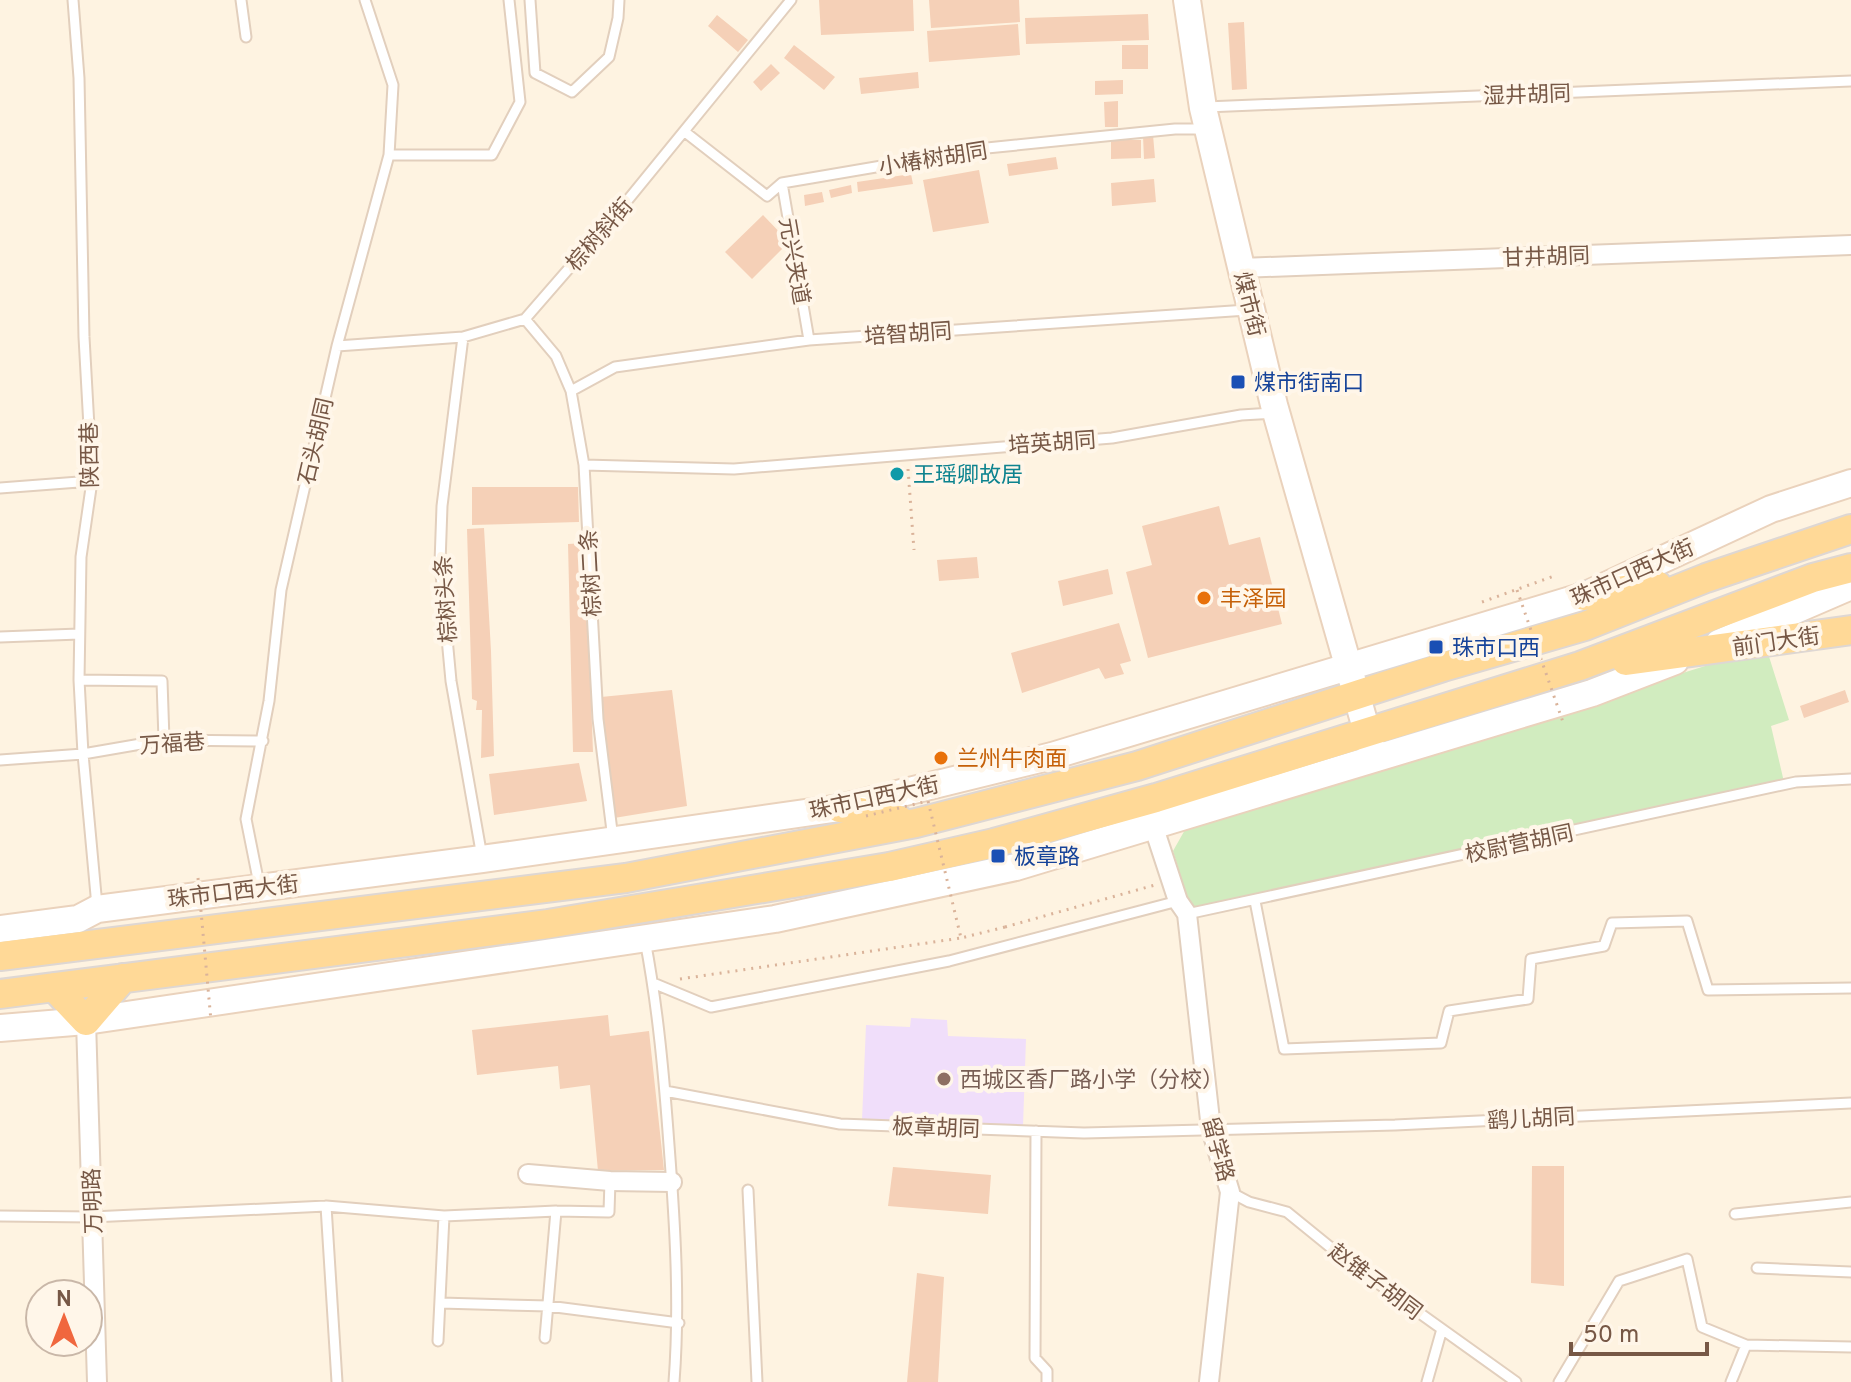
<svg xmlns="http://www.w3.org/2000/svg" width="1851" height="1382" font-family="Overpass,'Noto Sans SC',sans-serif">
<rect width="100%" height="100%" fill="#fef3e1"/>
<path fill="#f0defa" d="M 911,1018 L 947,1020 L 948,1036 L 1026,1039 L 1023,1126 L 981,1126 L 981,1120 L 862,1120 L 866,1025 L 910,1027 Z"/>
<path fill="#d1ecbf" d="M 1766,647 L 1789,720 L 1771,726 L 1784,782 L 1191,909 L 1173,851 L 1186,828 Z"/>
<path fill="#f5d0b7" d="M 819,0 L 913,0 L 914,31 L 821,35 Z
M 929,0 L 1019,0 L 1020,22 L 931,28 Z
M 1148,14 L 1149,40 L 1026,44 L 1025,18 Z
M 717,15 L 748,40 L 738,52 L 708,26 Z
M 1244,22 L 1247,89 L 1232,90 L 1228,23 Z
M 1018,24 L 1020,55 L 929,62 L 927,31 Z
M 794,45 L 835,77 L 824,90 L 784,58 Z
M 1122,45 L 1148,45 L 1148,69 L 1122,69 Z
M 771,64 L 780,73 L 761,91 L 753,82 Z
M 918,72 L 919,88 L 861,94 L 859,78 Z
M 1123,80 L 1123,94 L 1095,95 L 1095,81 Z
M 1118,101 L 1118,127 L 1105,127 L 1104,102 Z
M 1153,135 L 1155,158 L 1144,159 L 1143,136 Z
M 1111,140 L 1141,140 L 1141,158 L 1111,159 Z
M 1056,157 L 1058,169 L 1009,176 L 1007,164 Z
M 979,170 L 989,223 L 933,232 L 923,180 Z
M 911,174 L 913,184 L 858,192 L 857,182 Z
M 1154,179 L 1156,202 L 1112,206 L 1111,183 Z
M 851,185 L 852,193 L 831,198 L 829,190 Z
M 822,192 L 824,202 L 805,206 L 804,195 Z
M 763,215 L 789,242 L 752,279 L 725,252 Z
M 472,487 L 578,487 L 579,522 L 472,525 Z
M 1219,506 L 1229,545 L 1260,537 L 1282,624 L 1148,658 L 1126,572 L 1152,565 L 1142,526 Z
M 484,528 L 491,651 L 494,756 L 481,758 L 482,710 L 476,710 L 477,701 L 472,699 L 467,529 Z
M 585,543 L 593,752 L 573,752 L 568,544 Z
M 977,557 L 979,578 L 939,581 L 937,560 Z
M 1108,569 L 1113,594 L 1063,606 L 1058,581 Z
M 1119,623 L 1131,661 L 1120,664 L 1124,674 L 1105,679 L 1099,668 L 1022,693 L 1011,653 Z
M 672,690 L 687,806 L 614,818 L 601,697 Z
M 1845,690 L 1849,702 L 1804,718 L 1800,706 Z
M 579,763 L 587,801 L 494,815 L 489,774 Z
M 608,1015 L 610,1036 L 649,1031 L 664,1170 L 598,1171 L 590,1085 L 560,1089 L 558,1066 L 477,1075 L 472,1030 Z
M 1532,1166 L 1564,1166 L 1564,1286 L 1531,1283 Z
M 893,1167 L 991,1175 L 988,1214 L 888,1206 Z
M 917,1273 L 944,1277 L 938,1382 L 907,1382 Z"/>
<g fill="none" stroke-linecap="round" stroke-linejoin="round">
<g stroke="#e2cfbd" stroke-width="13">
<path id="lane" d="M 73,0 L 79,78 L 84,337 L 92,481 L 81,557 L 79,680 L 83,754 L 97,906
M 241,0 L 246,37
M 530,0 L 535,73 L 572,92 L 609,57 L 618,18 L 619,0
M 1206,107 L 1851,81
M 685,132 L 767,196 L 782,183 L 987,148 L 1175,129 L 1205,129
M 389,155 L 492,155 L 520,102 L 509,0
M 782,183 L 809,340
M 525,319 L 556,356 L 571,391 L 584,465 L 598,719 L 613,839
M 463,337 L 442,506 L 440,563 L 451,681 L 482,857
M 337,346 L 463,337 L 525,319 L 618,212 L 791,0
M 571,391 L 615,367 L 809,340 L 1247,310
M 584,465 L 734,469 L 1112,438 L 1241,415 L 1274,413
M 0,488 L 92,481
M 0,637 L 79,634
M 79,680 L 162,681 L 164,740
M 0,760 L 83,754 L 164,740 L 263,741
M 259,884 L 246,819 L 269,701 L 281,590 L 337,346 L 389,155 L 393,85 L 365,0
M 1255,901 L 1284,1049 L 1441,1043 L 1449,1011 L 1528,999 L 1531,959 L 1604,946 L 1612,923 L 1687,921 L 1708,990 L 1851,988
M 1187,914 L 1796,782 L 1851,779
M 645,940 C 658,1008 664,1076 669,1145 C 675,1224 680,1303 674,1382
M 653,983 L 711,1007 L 949,961 L 1178,901
M 665,1091 L 840,1124 L 1084,1133 L 1395,1125 L 1851,1103
M 1036,1131 L 1035,1358 L 1047,1371 L 1047,1382
M 748,1190 L 757,1382
M 1230,1192 L 1249,1202 L 1287,1212 L 1351,1264 L 1516,1382
M 1735,1214 L 1851,1202
M 0,1216 L 92,1217 L 326,1206
M 1757,1268 L 1851,1272
M 441,1303 L 548,1306 L 679,1323
M 545,1338 L 556,1211
M 438,1341 L 444,1216
M 1746,1345 L 1851,1347
M 337,1382 L 326,1206 L 444,1216 L 556,1211 L 609,1212 L 610,1181
M 1427,1382 L 1442,1329
M 1559,1382 L 1619,1281 L 1687,1259 L 1702,1327 L 1746,1345 L 1731,1382"/>
</g>
<g stroke="#e2cfbd" stroke-width="22">
<path id="street" d="M 1241,268 L 1851,245
M 1154,828 L 1178,901 L 1187,914 L 1211,1129 L 1230,1192 L 1209,1382
M 86,1021 L 97,1382
M 528,1174 L 610,1181 L 672,1182"/>
</g>
<g stroke="#ead2bc" stroke-width="30">
<path id="secondary" d="M 1187,0 L 1203,108 L 1274,405 L 1373,753
M 1719,643 L 1851,586
M 0,929 L 78,919 L 97,909 L 482,859 L 840,808 L 1052,756 L 1584,596 L 1771,509 L 1851,483
M 0,1028 L 86,1021 L 775,919 L 1016,867 L 1592,693 L 1675,661"/>
</g>
<g stroke="#ded7d3" stroke-width="32">
<path id="primary" d="M 1584,596 L 1657,585
M 1626,661 L 1851,630
M 840,808 L 899,820
M 0,956 L 626,878 L 916,823 L 1137,766 L 1443,667 L 1585,626 L 1706,578 L 1851,529
M 54,987 L 86,1021 L 123,978
M 0,994 L 548,924 L 889,867 L 994,843 L 1156,798 L 1580,666 L 1813,578 L 1851,568"/>
</g>
<path stroke="#dab39a" stroke-width="3" stroke-dasharray="2 6" stroke-linecap="butt" d="M 908,469 L 914,550
M 1482,602 L 1554,576
M 1005,927 L 1155,885
M 680,979 L 961,938"/>
<use href="#lane" stroke="#fff" stroke-width="9"/>
<use href="#street" stroke="#fff" stroke-width="18"/>
<use href="#secondary" stroke="#fff" stroke-width="26"/>
<use href="#primary" stroke="#ffd997" stroke-width="28"/>
<path stroke="#dab39a" stroke-width="3" stroke-dasharray="2 6" stroke-linecap="butt" d="M 1517,590 L 1564,725
M 866,816 L 928,801 L 961,938 L 1005,927
M 198,878 L 211,1021"/>
</g>
<g fill="#1a4fb4" stroke="#fff6e9" stroke-width="3">
<rect x="1230" y="374" width="16" height="16" rx="4"/>
<rect x="1428" y="639" width="16" height="16" rx="4"/>
<rect x="990" y="848" width="16" height="16" rx="4"/>
</g>
<circle fill="#0f9aa8" stroke="#fff6e9" stroke-width="3" cx="897" cy="474" r="8"/>
<g fill="#e8710a" stroke="#fff6e9" stroke-width="3">
<circle cx="1204" cy="598" r="8"/>
<circle cx="941" cy="758" r="8"/>
</g>
<circle fill="#8d6e63" stroke="#fff6e9" stroke-width="3" cx="944" cy="1079" r="8"/>
<g text-anchor="middle" stroke-width="8" stroke-linejoin="round" paint-order="stroke">
<g font-size="22" fill="#775846" stroke="#fff6e9">
<text transform="translate(1527 94) rotate(-2)" y="8">湿井胡同</text>
<text transform="translate(933 158) rotate(-9)" y="8">小椿树胡同</text>
<text transform="translate(599 234) rotate(-49)" y="8">棕树斜街</text>
<text transform="translate(1546 256) rotate(-2)" y="8">甘井胡同</text>
<text transform="translate(795 261) rotate(80)" y="8">元兴夹道</text>
<text transform="translate(1250 304) rotate(76)" y="8">煤市街</text>
<text transform="translate(908 333) rotate(-4)" y="8">培智胡同</text>
<text transform="translate(315 441) rotate(-77)" y="8">石头胡同</text>
<text transform="translate(1052 442) rotate(-4)" y="8">培英胡同</text>
<text transform="translate(89 455) rotate(-91)" y="8">陕西巷</text>
<text transform="translate(1632 572) rotate(-24)" y="8">珠市口西大街</text>
<text transform="translate(590 573) rotate(-93)" y="8">棕树二条</text>
<text transform="translate(445 599) rotate(-94)" y="8">棕树头条</text>
<text transform="translate(1776 641) rotate(-8)" y="8">前门大街</text>
<text transform="translate(172 743) rotate(-4)" y="8">万福巷</text>
<text transform="translate(874 797) rotate(-12)" y="8">珠市口西大街</text>
<text transform="translate(1519 843) rotate(-12)" y="8">校尉营胡同</text>
<text transform="translate(233 891) rotate(-7)" y="8">珠市口西大街</text>
<text transform="translate(1531 1118) rotate(-3)" y="8">鹞儿胡同</text>
<text transform="translate(936 1127) rotate(2)" y="8">板章胡同</text>
<text transform="translate(1219 1149) rotate(75)" y="8">留学路</text>
<text transform="translate(92 1201) rotate(-92)" y="8">万明路</text>
<text transform="translate(1376 1281) rotate(37)" y="8">赵锥子胡同</text>
</g>
<g font-size="22" fill="#164399" stroke="#fff6e9" text-anchor="start">
<text x="1254" y="390">煤市街南口</text>
<text x="1452" y="655">珠市口西</text>
<text x="1014" y="864">板章路</text>
</g>
<g font-size="22" fill="#0d838f" stroke="#fff6e9" text-anchor="start">
<text x="913" y="482">王瑶卿故居</text>
</g>
<g font-size="22" fill="#c56008" stroke="#fff6e9" text-anchor="start">
<text x="1220" y="606">丰泽园</text>
<text x="957" y="766">兰州牛肉面</text>
</g>
<g font-size="22" fill="#785e54" stroke="#fff6e9" text-anchor="start">
<text x="960" y="1087">西城区香厂路小学（分校）</text>
</g>
</g>
<g transform="translate(64 1318)"><circle r="38" fill="#fff6e9" stroke="#c9b7a8" stroke-width="2"/>
<path d="M0-6L14 30L0 20L-14 30Z" fill="#f0673e"/>
<text y="-12" font-size="22" font-weight="bold" text-anchor="middle" fill="#775846">N</text>
</g>
<path d="M1571 1342v12h136v-12" fill="none" stroke="#775846" stroke-width="4"/>
<text x="1583" y="1342" font-size="24" fill="#775846" stroke="#fff6e9" stroke-width="6" paint-order="stroke">50 m</text>
</svg>
